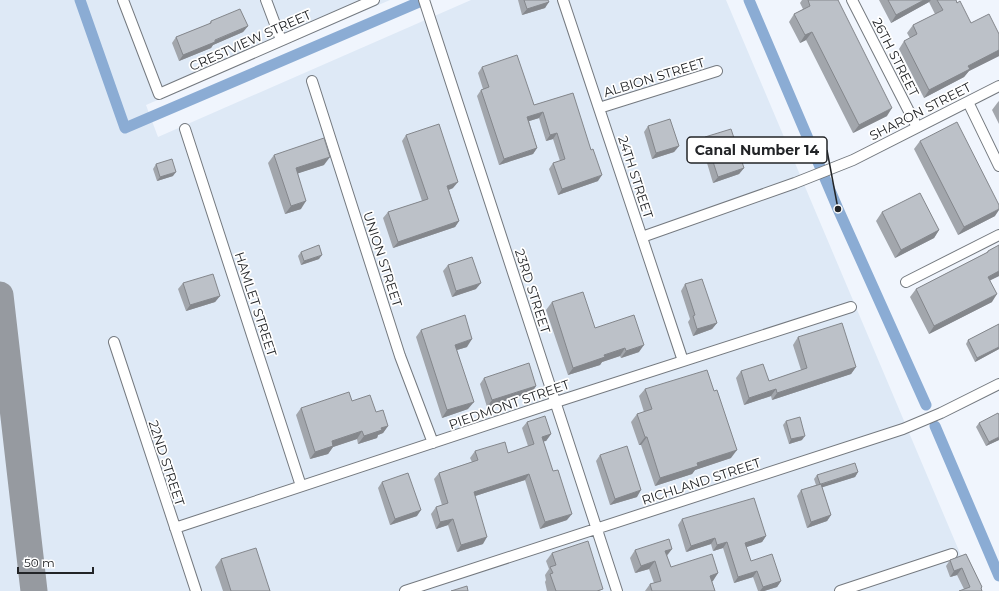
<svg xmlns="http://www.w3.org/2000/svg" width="999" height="591" font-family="Montserrat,sans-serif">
<rect width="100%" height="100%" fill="#f0f5fd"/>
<path fill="#dee9f6" d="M 0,0 L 390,0 L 146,105 L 158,137 L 471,0 L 726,0 L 976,591 L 0,591 Z"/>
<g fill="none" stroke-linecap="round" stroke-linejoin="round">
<path stroke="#8bacd4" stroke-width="11" d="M 80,0 L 125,128 L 424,0
M 749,0 L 838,209 L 926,405
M 935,426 L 999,576"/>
<path stroke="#969aa0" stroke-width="27" d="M 0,295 L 34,591"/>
<g stroke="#74797f" stroke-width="12">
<path id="minor" d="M 123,0 L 159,94 L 374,0
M 266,0 L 281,40
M 424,0 L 617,591
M 563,0 L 683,361
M 852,0 L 917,127
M 312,81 L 400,356 L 433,443
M 968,102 L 999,166
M 599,108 L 717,71
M 185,129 L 301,486
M 642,237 L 795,183 L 853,160 L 999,86
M 906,282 L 999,235
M 114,342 L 196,591
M 175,528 L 556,402 L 851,307
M 405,591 L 903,429 L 941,413 L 999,384
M 840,591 L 952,554"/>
</g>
<use href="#minor" stroke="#fff" stroke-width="10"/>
</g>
<path fill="#a2a6ac" d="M 518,0 L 548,0 L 545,8 L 522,15 Z
M 802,0 L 838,0 L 887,116 L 853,133 L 806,40 L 800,43 L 789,22 L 794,14 L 803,9 L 800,3 Z
M 879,0 L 956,0 L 971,23 L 999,34 L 999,56 L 969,71 L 964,77 L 924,98 L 899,49 L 904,41 L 910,38 L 907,33 L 913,25 L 935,14 L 929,2 L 891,23 Z
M 211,21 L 248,26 L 243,32 L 213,45 L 211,48 L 179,61 L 172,43 L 176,37 L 209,24 Z
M 482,67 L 534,105 L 573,93 L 598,181 L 558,195 L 549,169 L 553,163 L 560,161 L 553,139 L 546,141 L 539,118 L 529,121 L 537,148 L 533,154 L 499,165 L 477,96 L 481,90 L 483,89 L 478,73 Z
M 999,101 L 999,124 L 992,110 L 998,102 Z
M 648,126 L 679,146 L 674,152 L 652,159 L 644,132 Z
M 406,135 L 453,188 L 449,190 L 459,221 L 455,227 L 393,248 L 383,218 L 388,212 L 422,201 L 402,141 Z
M 705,137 L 744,168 L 739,174 L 713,183 L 701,143 Z
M 920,141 L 995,216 L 958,235 L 914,149 Z
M 274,155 L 324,165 L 298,173 L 301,209 L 285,214 L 268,163 Z
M 156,164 L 173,176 L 157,181 L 153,169 Z
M 882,212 L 939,230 L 934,238 L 895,258 L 876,221 Z
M 999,245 L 999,276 L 990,280 L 992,302 L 929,334 L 910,297 L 916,289 L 986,253 L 988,251 Z
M 301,252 L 319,259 L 301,265 L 298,256 Z
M 448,265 L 476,289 L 452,297 L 443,271 Z
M 183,283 L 220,296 L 215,302 L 186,311 L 178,289 Z
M 685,284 L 717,323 L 712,329 L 693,336 L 688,322 L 690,319 L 681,291 Z
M 552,302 L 595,328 L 639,352 L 621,358 L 620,356 L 602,362 L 600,365 L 568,375 L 546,310 Z
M 999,324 L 999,349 L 975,362 L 966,344 L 968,340 Z
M 421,330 L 467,347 L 457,350 L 468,409 L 442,418 L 416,337 Z
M 798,337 L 856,367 L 851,374 L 772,400 L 771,396 L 744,405 L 736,378 L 741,371 L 769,381 L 801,370 L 793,345 Z
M 484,378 L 536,386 L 532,392 L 487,407 L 480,384 Z
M 645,389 L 731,458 L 695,470 L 692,474 L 655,486 L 641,445 L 639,445 L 631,422 L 637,414 L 644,412 L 639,396 Z
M 352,401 L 376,412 L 388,426 L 383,433 L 378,435 L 377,438 L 358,444 L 357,439 L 333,447 L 328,454 L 310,459 L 296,415 L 301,408 Z
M 786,421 L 802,440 L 789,444 L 783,425 Z
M 527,422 L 551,434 L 546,441 L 543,441 L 567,520 L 540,529 L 525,480 L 475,496 L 483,544 L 457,552 L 448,525 L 436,529 L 431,514 L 436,507 L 442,505 L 434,479 L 439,473 L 472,462 L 470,458 L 475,451 L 508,453 L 528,446 L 522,428 Z
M 979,423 L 999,440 L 986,446 L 976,427 Z
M 600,455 L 637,497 L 610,505 L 596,461 Z
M 858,472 L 855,477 L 822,487 L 831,515 L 827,521 L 807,528 L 797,496 L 801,490 L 816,485 L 814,479 L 817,475 Z
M 382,482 L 417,516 L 390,525 L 378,488 Z
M 682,519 L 766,536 L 762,542 L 746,547 L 751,561 L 781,581 L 777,587 L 764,591 L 758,591 L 753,577 L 734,583 L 723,548 L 713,551 L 711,544 L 686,552 L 678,525 Z
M 672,549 L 667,556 L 671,567 L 718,573 L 712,581 L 715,591 L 645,591 L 650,584 L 654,583 L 649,569 L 635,573 L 630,558 L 635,550 Z
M 552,553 L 601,591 L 547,591 L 545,582 L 546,580 L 545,575 L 549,569 L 546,561 Z
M 966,554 L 982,587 L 981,589 L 964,589 L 957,575 L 950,577 L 946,566 L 950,560 Z
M 221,559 L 270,591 L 223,591 L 215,567 Z"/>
<path fill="#84878c" d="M 924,0 L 931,0 L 929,2 L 891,23 L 896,15 Z
M 549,2 L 545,8 L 522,15 L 527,9 Z
M 248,26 L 243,32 L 213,45 L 211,48 L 179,61 L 183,55 Z
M 812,32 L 806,40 L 800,43 L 805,35 Z
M 999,50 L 999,56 L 969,71 L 964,77 L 924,98 L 929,90 L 968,66 Z
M 892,108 L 887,116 L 853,133 L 859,125 Z
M 543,112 L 539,118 L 523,123 L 527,117 Z
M 557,133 L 553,139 L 546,141 L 550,135 Z
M 679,146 L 674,152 L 652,159 L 656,153 Z
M 537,148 L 533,154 L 499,165 L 504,159 Z
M 330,157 L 324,165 L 290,176 L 296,168 Z
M 744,168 L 739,174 L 713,183 L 718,177 Z
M 176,172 L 173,176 L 157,181 L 160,177 Z
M 602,175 L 598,181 L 558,195 L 562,189 Z
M 458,182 L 453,188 L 443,192 L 447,186 Z
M 306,201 L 301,209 L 285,214 L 291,206 Z
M 999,209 L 999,210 L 995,216 L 958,235 L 964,227 Z
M 459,221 L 455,227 L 393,248 L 398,242 Z
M 939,230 L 934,238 L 895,258 L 901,250 Z
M 322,255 L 319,259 L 301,265 L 304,261 Z
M 999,271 L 999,276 L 983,284 L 988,277 Z
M 481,283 L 476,289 L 452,297 L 456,291 Z
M 997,294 L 992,302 L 929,334 L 934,326 Z
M 220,296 L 215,302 L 186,311 L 190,305 Z
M 717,323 L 712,329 L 693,336 L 697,329 Z
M 472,339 L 467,347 L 450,352 L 455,345 Z
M 644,345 L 639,352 L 621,358 L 626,351 Z
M 999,347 L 999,349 L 975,362 L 977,358 Z
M 625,348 L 620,356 L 602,362 L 600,365 L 568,375 L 573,368 L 604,355 Z
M 856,367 L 851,374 L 772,400 L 777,393 Z
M 536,386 L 532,392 L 487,407 L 492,400 Z
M 776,389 L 771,396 L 744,405 L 749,398 Z
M 474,402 L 468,409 L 442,418 L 447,410 Z
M 388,426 L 383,433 L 378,435 L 377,438 L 358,444 L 364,436 L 381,428 Z
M 362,431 L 357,439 L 333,447 L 328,454 L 310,459 L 315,452 L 332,441 Z
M 551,434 L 546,441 L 537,443 L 542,437 Z
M 805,436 L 802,440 L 789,444 L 791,439 Z
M 645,437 L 647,437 L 641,445 L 639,445 Z
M 999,437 L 999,440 L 986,446 L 989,442 Z
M 737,450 L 731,458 L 695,470 L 692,474 L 655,486 L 660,478 L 697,463 Z
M 858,472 L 855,477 L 817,489 L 820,485 Z
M 529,474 L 525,480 L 469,498 L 474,492 Z
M 641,490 L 637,497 L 610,505 L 615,499 Z
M 421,510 L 417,516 L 390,525 L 395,519 Z
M 572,514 L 567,520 L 540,529 L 545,522 Z
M 831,515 L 827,521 L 807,528 L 811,522 Z
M 453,519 L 448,525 L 436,529 L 440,522 Z
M 766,536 L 762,542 L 741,549 L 745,543 Z
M 487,537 L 483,544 L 457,552 L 461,545 Z
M 715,538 L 711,544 L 686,552 L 691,546 Z
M 727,542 L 723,548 L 713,551 L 717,545 Z
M 672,549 L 666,556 L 665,551 Z
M 655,561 L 649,569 L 635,573 L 641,566 Z
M 962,568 L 957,575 L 950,577 L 954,571 Z
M 757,571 L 753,577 L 734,583 L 738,577 Z
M 718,573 L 713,581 L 705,584 L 710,576 Z
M 781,581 L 777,587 L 764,591 L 760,591 L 763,587 Z"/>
<path fill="#bcc1c8" stroke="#84878c" d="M 524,0 L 548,0 L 549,2 L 527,9 Z
M 808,0 L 838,0 L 892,108 L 859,125 L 812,32 L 805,35 L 794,14 L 810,6 Z
M 888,0 L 924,0 L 896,15 Z
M 937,0 L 956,0 L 957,3 L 960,1 L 971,23 L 989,14 L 999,34 L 999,50 L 968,66 L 970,69 L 929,90 L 904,41 L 917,34 L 913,25 L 943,10 Z
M 240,9 L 248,26 L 215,40 L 215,42 L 183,55 L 176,37 L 211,23 L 211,21 Z
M 517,55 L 534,105 L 573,93 L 591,150 L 593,149 L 602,175 L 562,189 L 553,163 L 565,159 L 557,133 L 550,135 L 543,112 L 527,117 L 537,148 L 504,159 L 481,90 L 489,87 L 482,67 Z
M 670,119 L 679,146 L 656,153 L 648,126 Z
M 957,122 L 999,205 L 999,209 L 964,227 L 920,141 Z
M 439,124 L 458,182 L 447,186 L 459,221 L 398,242 L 388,212 L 428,199 L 406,135 Z
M 731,129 L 744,168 L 718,177 L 705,137 Z
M 324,138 L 330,157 L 296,168 L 306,201 L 291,206 L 274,155 Z
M 172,159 L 176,172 L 160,177 L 156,164 Z
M 920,193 L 939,230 L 901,250 L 882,212 Z
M 319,245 L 322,255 L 304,261 L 301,252 Z
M 999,245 L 999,271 L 988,277 L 997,294 L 934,326 L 916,289 L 988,252 L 988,251 Z
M 472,257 L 481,283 L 456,291 L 448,265 Z
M 213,274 L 220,296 L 190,305 L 183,283 Z
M 702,279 L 717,323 L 697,329 L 693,316 L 695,315 L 685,284 Z
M 583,292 L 595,328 L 634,315 L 644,345 L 626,351 L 625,348 L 604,355 L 605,357 L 573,368 L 552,302 Z
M 465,315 L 472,339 L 455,345 L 474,402 L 447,410 L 421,330 Z
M 842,323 L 856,367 L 777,393 L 776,389 L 749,398 L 741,371 L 763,364 L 769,381 L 807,368 L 798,337 Z
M 999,324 L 999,347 L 977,358 L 968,340 Z
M 529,363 L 536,386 L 492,400 L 484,378 Z
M 707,370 L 714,391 L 717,390 L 737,450 L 697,463 L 698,466 L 660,478 L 647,437 L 645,437 L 637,414 L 652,409 L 645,389 Z
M 349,392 L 352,401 L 370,395 L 376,412 L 383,410 L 388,426 L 381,428 L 382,430 L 364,436 L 362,431 L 332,441 L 333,446 L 315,452 L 301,408 Z
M 998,413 L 999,415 L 999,437 L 989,442 L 979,423 Z
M 545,416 L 551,434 L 542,437 L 553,471 L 558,470 L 572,514 L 545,522 L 529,474 L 474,492 L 487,537 L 461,545 L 453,519 L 440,522 L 436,507 L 448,503 L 439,473 L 478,460 L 475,451 L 505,442 L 508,453 L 534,444 L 527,422 Z
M 800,417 L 805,436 L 791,439 L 786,421 Z
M 627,446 L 641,490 L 615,499 L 600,455 Z
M 855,463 L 858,472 L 821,484 L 820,484 L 817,475 Z
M 408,473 L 421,510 L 395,519 L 382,482 Z
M 821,484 L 831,515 L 811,522 L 801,490 Z
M 754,498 L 766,536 L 745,543 L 751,561 L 772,554 L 781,581 L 763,587 L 757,571 L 738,577 L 727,542 L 717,545 L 715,538 L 691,546 L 682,519 Z
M 669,539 L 672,549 L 665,551 L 671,567 L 712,554 L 718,573 L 710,576 L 715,591 L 652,591 L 650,584 L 661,581 L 655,561 L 641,566 L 635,550 Z
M 588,541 L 603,589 L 597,591 L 556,591 L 550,574 L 553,573 L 550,567 L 556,565 L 552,553 Z
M 256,548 L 270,591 L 231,591 L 221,559 Z
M 966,554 L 982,587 L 981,588 L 982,591 L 959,591 L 970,587 L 962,568 L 954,571 L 950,560 Z
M 467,586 L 468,591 L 451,591 Z"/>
<g text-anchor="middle" stroke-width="3.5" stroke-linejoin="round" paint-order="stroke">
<g font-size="13" fill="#222427" stroke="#fff">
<text transform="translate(250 40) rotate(-24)" y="5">CRESTVIEW STREET</text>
<text transform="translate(896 57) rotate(63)" y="5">26TH STREET</text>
<text transform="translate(654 77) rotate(-17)" y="5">ALBION STREET</text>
<text transform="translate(920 111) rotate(-27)" y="5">SHARON STREET</text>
<text transform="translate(636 177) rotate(72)" y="5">24TH STREET</text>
<text transform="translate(383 259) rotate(72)" y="5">UNION STREET</text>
<text transform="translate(533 291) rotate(72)" y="5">23RD STREET</text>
<text transform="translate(256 304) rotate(72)" y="5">HAMLET STREET</text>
<text transform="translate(509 404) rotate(-19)" y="5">PIEDMONT STREET</text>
<text transform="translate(167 463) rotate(72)" y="5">22ND STREET</text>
<text transform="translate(701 481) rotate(-18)" y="5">RICHLAND STREET</text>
</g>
</g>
<path fill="none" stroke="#222427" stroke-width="1.5" d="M838 209L827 150"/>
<circle fill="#222427" stroke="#fff" stroke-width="1.5" cx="838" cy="209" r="4"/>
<rect fill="#fff" stroke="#222427" stroke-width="1.5" x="687" y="137" width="140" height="26" rx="4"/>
<g font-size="14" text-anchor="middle" font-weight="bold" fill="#222427">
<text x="757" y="155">Canal Number 14</text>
</g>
<path d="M18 567v6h75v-6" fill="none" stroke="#222427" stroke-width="2"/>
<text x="24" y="567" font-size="12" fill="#222427" stroke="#ffffff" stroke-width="3" paint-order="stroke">50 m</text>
</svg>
